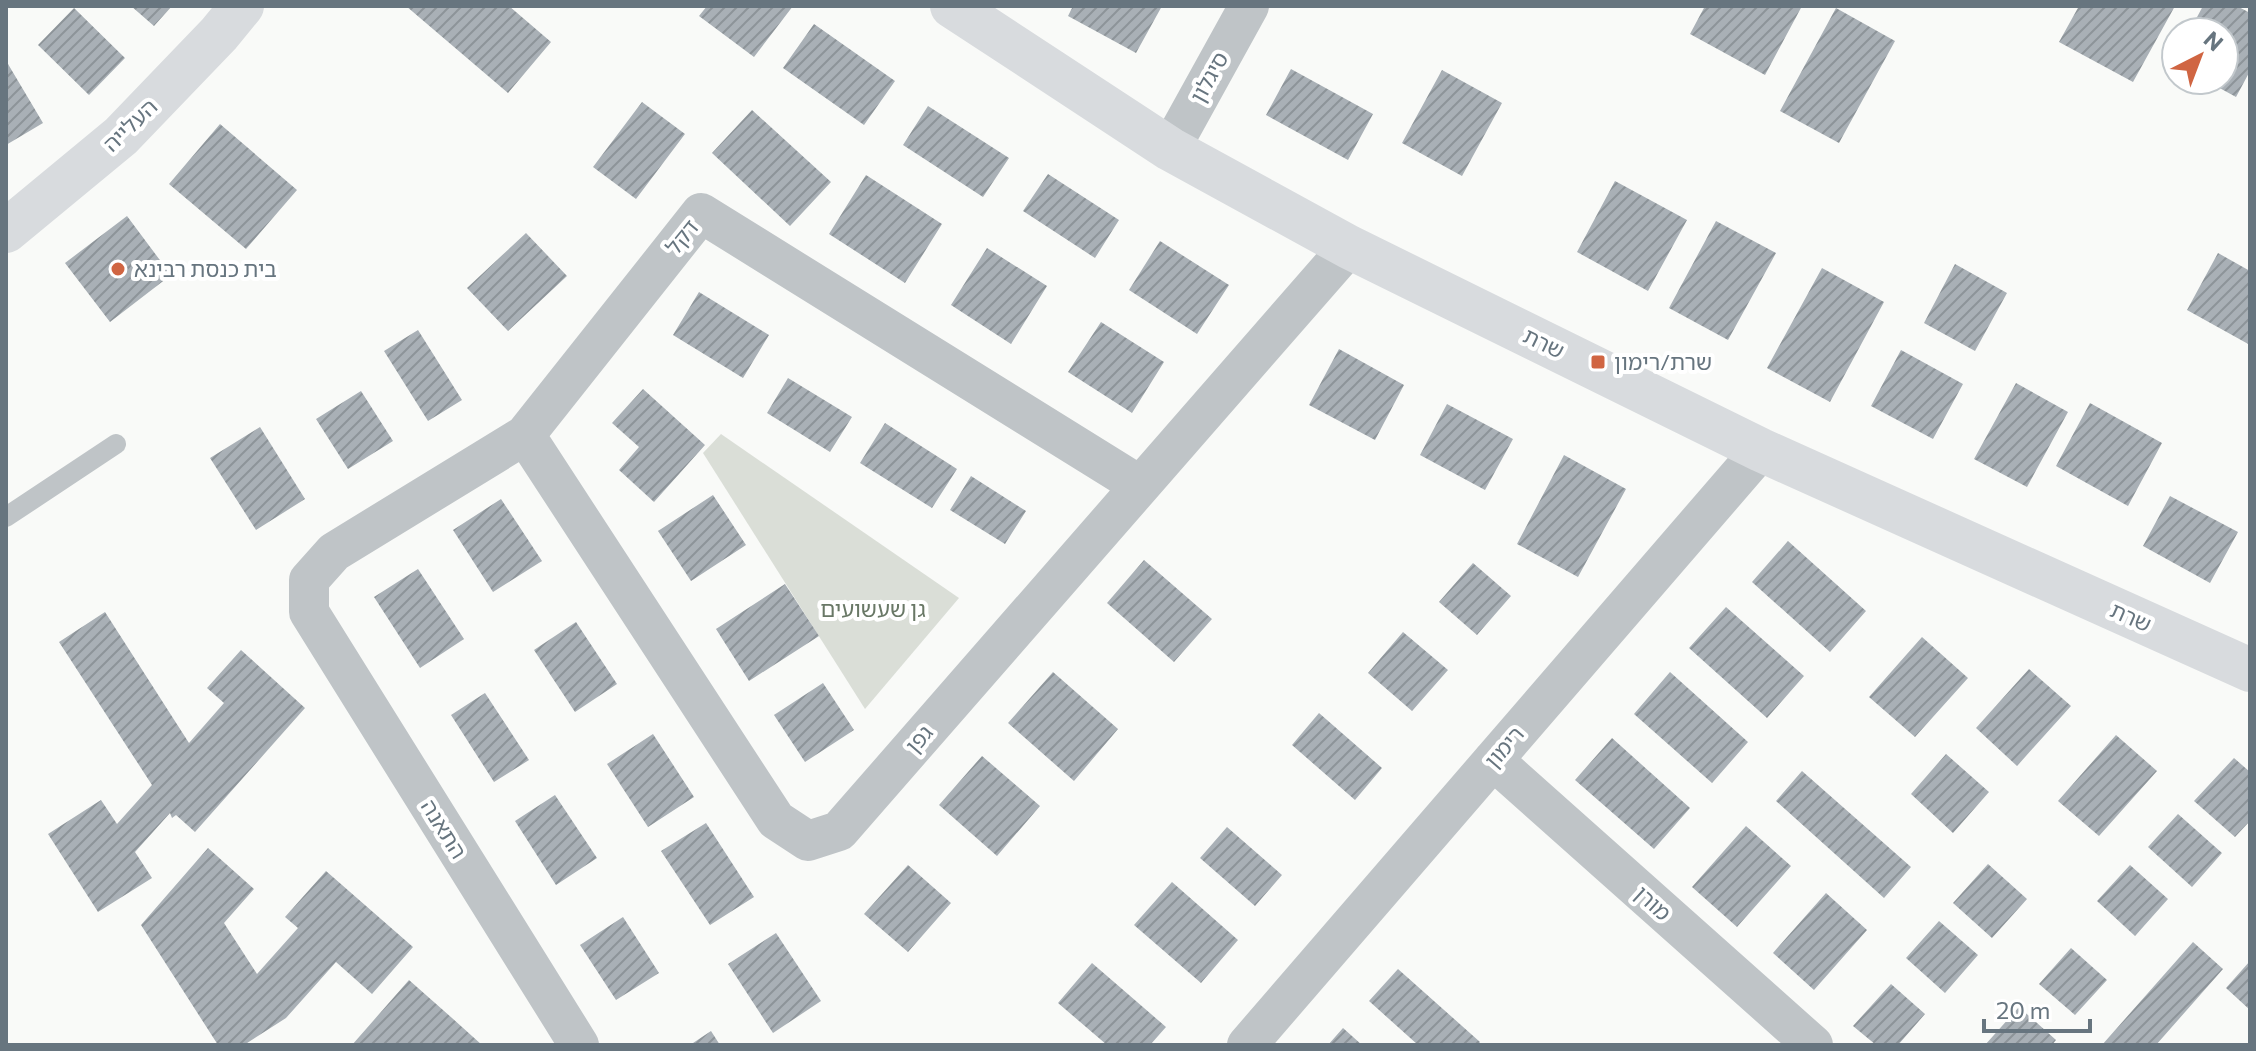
<svg xmlns="http://www.w3.org/2000/svg" width="2256" height="1051" font-family="Commissioner,'Noto Sans Hebrew',sans-serif">
<defs>
<pattern id="building-hatch" width="6" height="6" patternUnits="userSpaceOnUse" patternTransform="scale(2)"><rect width="6" height="6" fill="#a9b0b6"/><path d="M-1 1l2-2M0 6l6-6M5 7l2-2" fill="none" stroke="#8d9499"/></pattern>
</defs>
<rect width="100%" height="100%" fill="#f9faf8"/>
<path fill="#daded7" d="M 721,434 L 959,598 L 865,709 L 703,453 Z"/>
<path fill="url(#building-hatch)" d="M 131,6 L 172,6 L 154,26 Z
M 406,6 L 509,6 L 551,42 L 508,93 Z
M 707,6 L 793,6 L 754,57 L 699,16 Z
M 1073,6 L 1162,6 L 1136,53 L 1068,16 Z
M 1705,6 L 1802,6 L 1765,75 L 1690,34 Z
M 2079,6 L 2175,6 L 2133,82 L 2059,42 Z
M 2203,6 L 2237,6 L 2250,13 L 2250,71 L 2236,97 L 2205,80 L 2224,80 L 2224,32 L 2189,32 Z
M 74,8 L 125,58 L 89,95 L 38,45 Z
M 1836,8 L 1895,41 L 1839,143 L 1780,111 Z
M 814,24 L 895,81 L 864,125 L 783,68 Z
M 8,64 L 43,123 L 6,145 L 6,65 Z
M 1291,69 L 1373,114 L 1348,160 L 1266,115 Z
M 1442,70 L 1502,103 L 1462,176 L 1402,143 Z
M 642,102 L 685,134 L 636,199 L 593,167 Z
M 928,106 L 1009,158 L 983,197 L 903,145 Z
M 752,110 L 831,182 L 790,226 L 712,153 Z
M 220,124 L 297,190 L 246,249 L 169,184 Z
M 1048,174 L 1119,220 L 1095,258 L 1023,211 Z
M 866,175 L 942,224 L 905,283 L 829,234 Z
M 1615,181 L 1687,220 L 1648,291 L 1577,252 Z
M 127,216 L 171,275 L 110,322 L 65,263 Z
M 1716,221 L 1776,253 L 1728,340 L 1669,308 Z
M 526,233 L 567,276 L 508,331 L 467,288 Z
M 1160,241 L 1229,285 L 1197,334 L 1129,290 Z
M 987,248 L 1047,286 L 1011,344 L 951,305 Z
M 2218,253 L 2250,271 L 2250,345 L 2187,310 Z
M 1955,264 L 2007,293 L 1975,351 L 1924,323 Z
M 1822,268 L 1884,302 L 1830,402 L 1767,368 Z
M 699,292 L 769,335 L 743,378 L 673,335 Z
M 1101,322 L 1164,362 L 1132,413 L 1068,372 Z
M 418,330 L 462,400 L 428,421 L 384,351 Z
M 1339,349 L 1404,385 L 1375,440 L 1309,405 Z
M 1901,350 L 1963,384 L 1933,439 L 1871,406 Z
M 788,378 L 852,417 L 830,452 L 767,413 Z
M 2016,383 L 2068,412 L 2027,487 L 1974,459 Z
M 643,389 L 705,445 L 654,502 L 619,470 L 639,447 L 612,423 Z
M 361,391 L 393,441 L 348,469 L 316,419 Z
M 2090,403 L 2162,443 L 2128,506 L 2056,466 Z
M 1447,404 L 1513,439 L 1485,490 L 1420,455 Z
M 885,423 L 957,469 L 932,508 L 860,463 Z
M 260,427 L 305,499 L 256,530 L 210,458 Z
M 1564,455 L 1626,489 L 1578,577 L 1517,544 Z
M 971,476 L 1026,511 L 1005,544 L 950,510 Z
M 713,495 L 746,545 L 691,581 L 658,531 Z
M 2170,496 L 2238,532 L 2210,583 L 2143,546 Z
M 501,499 L 542,561 L 493,592 L 453,530 Z
M 1788,541 L 1866,611 L 1830,652 L 1752,582 Z
M 1144,560 L 1212,619 L 1174,662 L 1107,603 Z
M 1473,563 L 1511,596 L 1477,635 L 1439,602 Z
M 418,569 L 464,639 L 420,668 L 374,597 Z
M 785,584 L 819,636 L 749,681 L 716,629 Z
M 1726,607 L 1804,676 L 1767,718 L 1689,648 Z
M 105,612 L 189,743 L 224,703 L 207,688 L 241,650 L 305,708 L 195,832 L 176,815 L 172,818 L 170,813 L 135,852 L 152,878 L 98,912 L 48,834 L 101,800 L 117,824 L 152,785 L 59,642 Z
M 576,622 L 617,684 L 575,712 L 534,650 Z
M 1403,632 L 1448,670 L 1412,711 L 1368,673 Z
M 1922,637 L 1968,678 L 1915,737 L 1869,697 Z
M 2029,669 L 2071,706 L 2017,766 L 1976,728 Z
M 1053,672 L 1118,729 L 1074,781 L 1008,723 Z
M 1670,672 L 1748,742 L 1712,783 L 1634,714 Z
M 823,683 L 854,730 L 805,762 L 774,715 Z
M 485,693 L 529,760 L 494,782 L 451,715 Z
M 1319,713 L 1382,768 L 1355,800 L 1292,745 Z
M 653,734 L 694,797 L 648,827 L 607,764 Z
M 2116,735 L 2157,771 L 2099,836 L 2058,801 Z
M 1612,738 L 1690,808 L 1654,849 L 1575,780 Z
M 1946,754 L 1989,792 L 1953,833 L 1911,794 Z
M 982,756 L 1040,806 L 997,856 L 939,805 Z
M 2234,758 L 2250,772 L 2250,821 L 2235,837 L 2194,801 Z
M 1802,771 L 1911,867 L 1884,898 L 1776,801 Z
M 555,795 L 597,858 L 556,885 L 515,821 Z
M 2178,814 L 2222,853 L 2192,887 L 2148,847 Z
M 706,823 L 754,897 L 710,925 L 661,851 Z
M 1746,826 L 1791,866 L 1737,927 L 1692,887 Z
M 1227,827 L 1282,875 L 1255,906 L 1200,858 Z
M 208,848 L 254,889 L 224,923 L 257,974 L 298,928 L 285,917 L 326,871 L 413,947 L 372,994 L 336,962 L 286,1018 L 244,1045 L 218,1045 L 141,925 Z
M 1988,864 L 2027,899 L 1992,938 L 1953,903 Z
M 908,865 L 951,903 L 908,952 L 864,914 Z
M 2130,865 L 2168,899 L 2135,936 L 2097,901 Z
M 1172,882 L 1238,940 L 1201,983 L 1134,925 Z
M 1826,893 L 1867,930 L 1814,990 L 1773,953 Z
M 623,917 L 659,973 L 616,1000 L 580,945 Z
M 1939,921 L 1978,955 L 1945,993 L 1906,958 Z
M 776,933 L 821,1001 L 773,1033 L 728,964 Z
M 2193,942 L 2223,969 L 2156,1045 L 2102,1045 Z
M 2071,948 L 2107,980 L 2075,1015 L 2039,984 Z
M 2250,961 L 2250,1010 L 2226,988 Z
M 1092,963 L 1166,1027 L 1150,1045 L 1107,1045 L 1058,1003 Z
M 1398,969 L 1480,1042 L 1478,1045 L 1418,1045 L 1369,1001 Z
M 409,980 L 452,1018 L 482,1045 L 352,1045 Z
M 1891,984 L 1925,1014 L 1898,1045 L 1876,1045 L 1853,1026 Z
M 2019,1007 L 2056,1040 L 2052,1045 L 1985,1045 Z
M 1343,1028 L 1362,1045 L 1328,1045 Z
M 711,1031 L 720,1045 L 690,1045 Z"/>
<g fill="none" stroke-linecap="round" stroke-linejoin="round">
<path stroke="#bfc4c7" stroke-width="20" d="M 6,517 L 116,444"/>
<path stroke="#bfc4c7" stroke-width="40" d="M 1170,149 L 1249,6
M 525,435 L 776,820 L 808,841 L 839,831 L 1349,247
M 1493,760 L 1813,1045
M 579,1045 L 309,612 L 309,580 L 334,552 L 525,435 L 701,213 L 1139,485
M 1247,1045 L 1761,450"/>
<path stroke="#d8dbde" stroke-width="44" d="M 952,6 L 1170,149 L 1349,247 L 1761,450 L 2250,670
M 6,231 L 121,136 L 219,34 L 242,6"/>
</g>
<g fill="#d06542" stroke="#fff" stroke-width="3">
<circle cx="118" cy="269" r="8"/>
<rect x="1590" y="354" width="16" height="16" rx="4"/>
</g>
<g text-anchor="middle" stroke-width="8" stroke-linejoin="round" paint-order="stroke">
<g font-size="22" fill="#67757f" stroke="#fff">
<text transform="translate(1209 77) rotate(-61)" y="8">סיגלון</text>
<text transform="translate(130 125) rotate(-44)" y="8">העלייה</text>
<text transform="translate(682 237) rotate(-51)" y="8">דקל</text>
<text transform="translate(1544 343) rotate(26)" y="8">שרת</text>
<text transform="translate(2131 617) rotate(24)" y="8">שרת</text>
<text transform="translate(919 739) rotate(-49)" y="8">גפן</text>
<text transform="translate(1504 747) rotate(-49)" y="8">רימון</text>
<text transform="translate(444 829) rotate(58)" y="8">התאנה</text>
<text transform="translate(1653 903) rotate(42)" y="8">מורן</text>
</g>
<g font-size="22" fill="#67757f" stroke="#fff" text-anchor="start">
<text x="134" y="277">בית כנסת רבינא</text>
<text x="1614" y="370">שרת/רימון</text>
</g>
<g font-size="22" fill="#697866" stroke="#fff">
<text x="873" y="617">גן שעשועים</text>
</g>
</g>
<rect width="2256" height="1051" fill="none" stroke="#67757f" stroke-width="16"/>
<g transform="translate(2200 56) rotate(42)"><circle r="38" fill="#ffffff" stroke="#c2c8cc" stroke-width="2"/>
<path d="M0-6L14 30L0 20L-14 30Z" fill="#d06542"/>
<text y="-12" font-size="22" font-weight="bold" text-anchor="middle" fill="#67757f">N</text>
</g>
<path d="M1984 1019v12h106v-12" fill="none" stroke="#67757f" stroke-width="4"/>
<text x="1996" y="1019" font-size="24" fill="#67757f" stroke="#ffffff" stroke-width="6" paint-order="stroke">20 m</text>
</svg>
